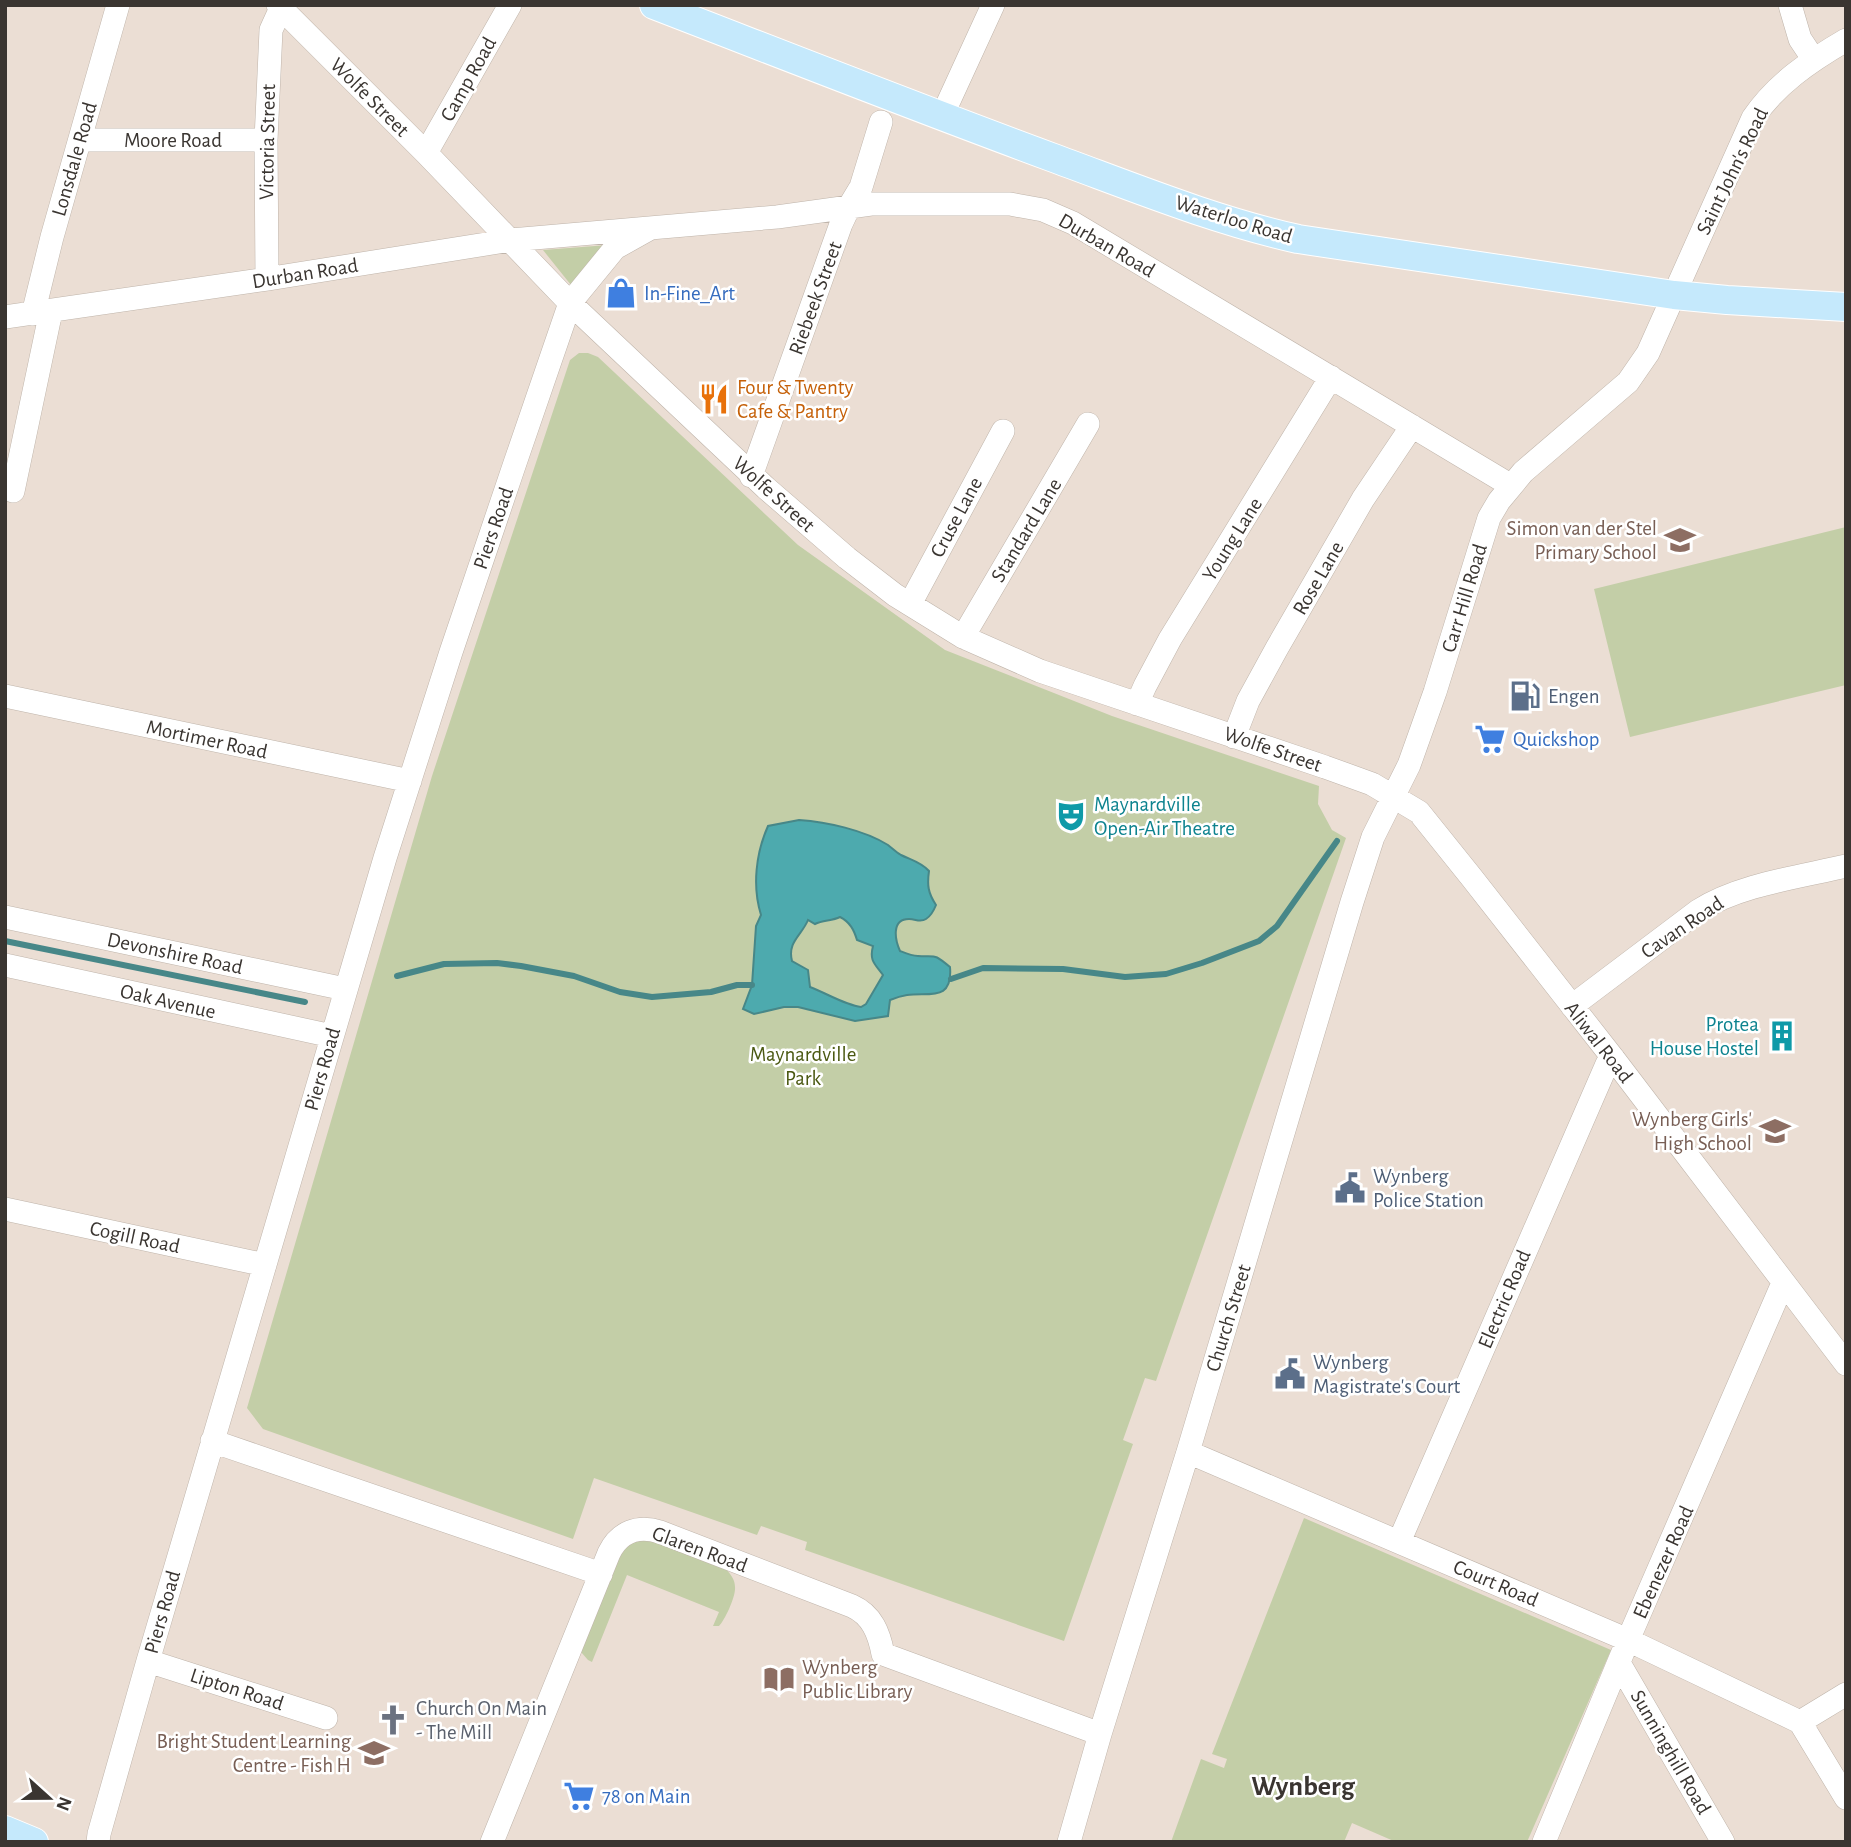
<svg xmlns="http://www.w3.org/2000/svg" width="1851" height="1847" font-family="'Alegreya Sans',sans-serif">
<rect width="100%" height="100%" fill="#ebded4"/>
<path fill="#c3cea7" d="M 608,245 L 571,285 L 543,250 Z
M 579,353 L 588,353 L 598,357 L 798,545 L 945,650 L 1112,716 L 1319,786 L 1318,804 L 1332,830 L 1346,838 L 1156,1381 L 1145,1378 L 1123,1440 L 1133,1444 L 1064,1641 L 805,1550 L 807,1542 L 761,1526 L 757,1535 L 594,1478 L 573,1539 L 263,1429 L 247,1408 L 432,776 L 570,360 Z
M 1846,527 L 1846,685 L 1630,737 L 1594,589 Z
M 1304,1518 L 1611,1650 L 1527,1842 L 1396,1842 L 1352,1823 L 1344,1842 L 1171,1842 L 1201,1759 L 1224,1768 L 1227,1759 L 1212,1754 Z
M 639,1540 L 654,1541 L 727,1570 C 731,1575 735,1580 735,1587 C 736,1596 725,1620 719,1626 L 713,1626 L 719,1612 L 627,1575 L 592,1662 L 588,1660 L 581,1652 L 619,1555 L 624,1548 Z"/>
<path fill="#4daaae" stroke="#478788" stroke-width="2" fill-rule="evenodd" d="M 799,820 C 827,822 864,830 888,845 C 892,848 896,852 901,855 C 911,860 921,862 929,871 C 927,885 928,893 936,905 C 934,910 931,916 926,919 C 920,923 916,919 909,919 C 891,919 895,940 900,951 C 905,953 912,956 918,956 C 937,957 933,953 950,967 C 953,1002 929,992 907,995 C 901,996 895,998 890,1000 L 888,1016 L 855,1021 L 798,1007 L 784,1007 L 754,1014 L 743,1009 L 752,985 L 756,926 L 761,915 C 752,886 756,853 768,826 ZM 840,917 C 850,922 854,930 857,940 L 873,946 C 869,961 875,964 883,975 L 866,1004 L 861,1007 C 845,1005 826,993 810,987 L 808,970 L 792,961 C 787,942 802,935 808,920 L 815,924 C 823,920 832,921 840,917 Z"/>
<g fill="none" stroke-linecap="round" stroke-linejoin="round">
<path stroke="#478788" stroke-width="6" d="M 5,941 L 305,1002
M 397,976 L 444,964 L 497,963 L 521,966 L 574,976 L 620,992 L 652,997 L 711,992 L 737,985 L 752,985
M 951,979 L 983,968 L 1063,969 L 1125,977 L 1166,974 L 1202,963 L 1259,941 L 1277,926 L 1337,841"/>
<g stroke="#bfb4aa" stroke-width="24">
<path id="minor" d="M 278,5 L 426,153 L 570,303 L 766,488 L 847,558 L 895,595 L 963,637 L 1040,671 L 1325,767 L 1372,784 L 1419,812 L 1472,878 L 1613,1058 L 1846,1364
M 1790,5 L 1800,39 L 1814,60
M 942,116 L 993,5
M 80,140 L 266,140
M 426,153 L 510,5
M 267,279 L 266,140 L 271,30 L 281,8
M 33,314 L 52,237 L 118,5
M 5,317 L 267,279 L 511,240 L 777,217 L 871,204 L 1010,204 L 1043,210 L 1073,223 L 1510,485
M 751,476 L 841,224 L 849,207 L 861,187 L 881,122
M 13,491 L 51,311
M 910,604 L 1003,431
M 963,637 L 1088,424
M 5,696 L 410,781
M 1137,704 L 1145,686 L 1170,639 L 1331,377
M 1234,737 L 1248,701 L 1277,648 L 1363,499 L 1412,426
M 5,917 L 345,989
M 5,965 L 332,1036
M 1572,1006 L 1698,911 C 1738,885 1799,877 1846,866
M 5,1209 L 265,1265
M 212,1441 L 601,1574
M 1188,1452 L 1628,1640 L 1800,1722
M 1399,1542 L 1607,1064 L 1613,1058
M 148,1661 L 326,1718
M 1619,1663 L 1723,1842
M 1800,1722 L 1846,1798
M 1800,1722 L 1846,1694
M 98,1842 L 99,1834 L 148,1661 L 385,858 L 451,652 L 515,463 L 570,303 L 615,248 L 649,229
M 492,1842 L 609,1553 C 619,1532 638,1525 660,1532 L 852,1606 C 872,1615 879,1633 883,1654 L 1100,1734
M 1069,1842 L 1100,1734 L 1188,1452 L 1352,902 L 1373,837 L 1409,765 L 1435,692 L 1489,518 L 1499,501 L 1523,472 L 1628,382 L 1648,353 L 1753,118 C 1776,84 1810,61 1846,40
M 1544,1842 L 1628,1640 L 1783,1283"/>
</g>
<g stroke="#fff" stroke-width="30">
<path id="major" d="M 654,5 C 786,56 918,108 1051,157 C 1133,187 1213,220 1298,239 L 1674,295 L 1727,300 L 1846,307
M 5,1830 L 34,1842"/>
</g>
<use href="#minor" stroke="#fff" stroke-width="23"/>
<use href="#major" stroke="#c5e9fc" stroke-width="28"/>
</g>
<defs>
<g id="shop-bare" transform="scale(2.415)"><path d="M-5-2.5h2.3a2.7 3.5 0 0 1 5.4 0H5L5.5 6h-11ZM-1.5-2.5h3a1.5 2.3 0 0 0-3 0Z" fill="#3f7fe0" stroke="#fff" stroke-width="2.5" paint-order="stroke"/></g>
<g id="restaurant-bare" transform="scale(2.415)"><path d="M-5-6h1v4h1v-4h1v4h1v-4h1v5L-1.5 .5V6h-2V.5L-5-1ZM5-6V6H3V1.5H1.5Q1.5-4 5-6Z" fill="#e8710a" stroke="#fff" stroke-width="2.5" paint-order="stroke"/></g>
<g id="school-bare" transform="scale(2.415)"><path d="M0-5L7-2L0 1L-7-2ZM-4 1L0 2.5L4 1V4Q0 6-4 4Z" fill="#8d6e63" stroke="#fff" stroke-width="2.5" paint-order="stroke"/></g>
<g id="fuel-bare" transform="scale(2.415)"><path d="M-5.5-6h7V0h2V4h1.3V-2.5L3-4.5l.8-.8L6-3V5H2.5V1h-1V6h-7ZM-4.2-4.7v3.2H.2V-4.7Z" fill="#5c6f8a" stroke="#fff" stroke-width="2.5" paint-order="stroke"/></g>
<g id="supermarket-bare" transform="scale(2.415)"><path d="M-6-5.5h2.5l.6 2H6L4.5 2H-2.5L-4.4-4H-6ZM-1.5 3.2a1.3 1.3 0 1 0 .1 0ZM3 3.2a1.3 1.3 0 1 0 .1 0Z" fill="#3f7fe0" stroke="#fff" stroke-width="2.5" paint-order="stroke"/></g>
<g id="theatre-bare" transform="scale(2.415)"><path d="M-5-5.5Q0-4 5-5.5V0Q5 5 0 6Q-5 5-5 0ZM-3.3-2.5H-1v1.5H-3.3ZM1-2.5H3.3v1.5H1ZM-2.8 1Q0 5.5 2.8 1Z" fill="#0f9aa8" stroke="#fff" stroke-width="2.5" paint-order="stroke"/></g>
<g id="building-bare" transform="scale(2.415)"><path d="M-4-6H4V6H1V3H-1V6H-4ZM-2.5-4.3h1.7v1.8h-1.7ZM.8-4.3h1.7v1.8H.8ZM-2.5-1h1.7V.8h-1.7ZM.8-1h1.7V.8H.8Z" fill="#0f9aa8" stroke="#fff" stroke-width="2.5" paint-order="stroke"/></g>
<g id="civic-bare" transform="scale(2.415)"><path d="M-.6-6.5H3V-4.5H.6V-3L4-1V1h2V6H-6V1h2V-1L-.6-3ZM-1.2 2.5V6h2.4V2.5Z" fill="#5c6f8a" stroke="#fff" stroke-width="2.5" paint-order="stroke"/></g>
<g id="library-bare" transform="scale(2.415)"><path d="M-6-4Q-3-5.5-.7-3.5V5Q-3 3-6 4ZM6-4Q3-5.5 .7-3.5V5Q3 3 6 4Z" fill="#8d6e63" stroke="#fff" stroke-width="2.5" paint-order="stroke"/></g>
<g id="church-bare" transform="scale(2.415)"><path d="M-1.2-6h2.4v3.5h3.3v2.4h-3.3V6h-2.4V-.1h-3.3v-2.4h3.3Z" fill="#6b7280" stroke="#fff" stroke-width="2.5" paint-order="stroke"/></g>
</defs>
<g fill-rule="evenodd">
<use href="#shop-bare" x="621" y="293"/>
<use href="#restaurant-bare" x="714" y="399"/>
<use href="#school-bare" x="1680" y="540"/>
<use href="#fuel-bare" x="1525" y="696"/>
<use href="#supermarket-bare" x="1490" y="739"/>
<use href="#theatre-bare" x="1071" y="816"/>
<use href="#building-bare" x="1782" y="1036"/>
<use href="#school-bare" x="1775" y="1131"/>
<use href="#civic-bare" x="1350" y="1188"/>
<use href="#civic-bare" x="1290" y="1374"/>
<use href="#library-bare" x="779" y="1679"/>
<use href="#church-bare" x="393" y="1720"/>
<use href="#school-bare" x="374" y="1753"/>
<use href="#supermarket-bare" x="579" y="1796"/>
</g>
<g text-anchor="middle" stroke-width="5" stroke-linejoin="round" paint-order="stroke">
<g font-size="21" fill="#3a3531" stroke="#fff">
<text transform="translate(468 79) rotate(-61)" y="7">Camp Road</text>
<text transform="translate(370 97) rotate(45)" y="7">Wolfe Street</text>
<text x="173" y="147">Moore Road</text>
<text transform="translate(267 142) rotate(-89)" y="7">Victoria Street</text>
<text transform="translate(74 159) rotate(-74)" y="7">Lonsdale Road</text>
<text transform="translate(1732 171) rotate(-64)" y="7">Saint John's Road</text>
<text transform="translate(1234 219) rotate(17)" y="7">Waterloo Road</text>
<text transform="translate(1107 245) rotate(30)" y="7">Durban Road</text>
<text transform="translate(305 273) rotate(-9)" y="7">Durban Road</text>
<text transform="translate(815 298) rotate(-70)" y="7">Riebeek Street</text>
<text transform="translate(774 494) rotate(42)" y="7">Wolfe Street</text>
<text transform="translate(956 517) rotate(-62)" y="7">Cruse Lane</text>
<text transform="translate(493 528) rotate(-71)" y="7">Piers Road</text>
<text transform="translate(1026 530) rotate(-59)" y="7">Standard Lane</text>
<text transform="translate(1232 539) rotate(-58)" y="7">Young Lane</text>
<text transform="translate(1318 578) rotate(-60)" y="7">Rose Lane</text>
<text transform="translate(1464 598) rotate(-73)" y="7">Carr Hill Road</text>
<text transform="translate(207 739) rotate(12)" y="7">Mortimer Road</text>
<text transform="translate(1273 749) rotate(19)" y="7">Wolfe Street</text>
<text transform="translate(1682 927) rotate(-34)" y="7">Cavan Road</text>
<text transform="translate(175 953) rotate(12)" y="7">Devonshire Road</text>
<text transform="translate(168 1001) rotate(13)" y="7">Oak Avenue</text>
<text transform="translate(1599 1042) rotate(52)" y="7">Aliwal Road</text>
<text transform="translate(322 1069) rotate(-74)" y="7">Piers Road</text>
<text transform="translate(135 1237) rotate(12)" y="7">Cogill Road</text>
<text transform="translate(1504 1299) rotate(-67)" y="7">Electric Road</text>
<text transform="translate(1228 1318) rotate(-73)" y="7">Church Street</text>
<text transform="translate(700 1549) rotate(20)" y="7">Glaren Road</text>
<text transform="translate(1663 1562) rotate(-66)" y="7">Ebenezer Road</text>
<text transform="translate(1496 1583) rotate(23)" y="7">Court Road</text>
<text transform="translate(162 1612) rotate(-74)" y="7">Piers Road</text>
<text transform="translate(237 1689) rotate(18)" y="7">Lipton Road</text>
<text transform="translate(1671 1752) rotate(60)" y="7">Sunninghill Road</text>
</g>
<g font-size="21" fill="#366cbe" stroke="#fff" text-anchor="start">
<text x="644" y="300">In-Fine_Art</text>
<text x="1513" y="746">Quickshop</text>
<text x="602" y="1803">78 on Main</text>
</g>
<g font-size="21" fill="#c56008" stroke="#fff" text-anchor="start">
<text x="737" y="394">Four &amp; Twenty<tspan x="737" dy="24">Cafe &amp; Pantry</tspan></text>
</g>
<g font-size="21" fill="#785e54" stroke="#fff" text-anchor="end">
<text x="1657" y="535">Simon van der Stel<tspan x="1657" dy="24">Primary School</tspan></text>
<text x="1752" y="1126">Wynberg Girls'<tspan x="1752" dy="24">High School</tspan></text>
<text x="802" y="1674" text-anchor="start">Wynberg<tspan x="802" dy="24">Public Library</tspan></text>
<text x="351" y="1748">Bright Student Learning<tspan x="351" dy="24">Centre - Fish H</tspan></text>
</g>
<g font-size="21" fill="#4e5e75" stroke="#fff" text-anchor="start">
<text x="1548" y="703">Engen</text>
<text x="1373" y="1183">Wynberg<tspan x="1373" dy="24">Police Station</tspan></text>
<text x="1313" y="1369">Wynberg<tspan x="1313" dy="24">Magistrate's Court</tspan></text>
</g>
<g font-size="21" fill="#0d838f" stroke="#fff" text-anchor="start">
<text x="1094" y="811">Maynardville<tspan x="1094" dy="24">Open-Air Theatre</tspan></text>
<text x="1759" y="1031" text-anchor="end">Protea<tspan x="1759" dy="24">House Hostel</tspan></text>
</g>
<g font-size="21" fill="#4b5912" stroke="#fff">
<text x="803" y="1061">Maynardville<tspan x="803" dy="24">Park</tspan></text>
</g>
<g font-size="21" fill="#5b616d" stroke="#fff" text-anchor="start">
<text x="416" y="1715">Church On Main<tspan x="416" dy="24">- The Mill</tspan></text>
</g>
<g font-size="28" font-weight="bold" fill="#3a3531" stroke="#fff">
<text x="1303" y="1795">Wynberg</text>
</g>
</g>
<rect width="1851" height="1847" fill="none" stroke="#3a3531" stroke-width="14"/>
<g transform="translate(49 1798) rotate(111)" stroke="#ffffff" stroke-width="5" paint-order="stroke">
<path d="M0-5L12 26L0 18L-12 26Z" fill="#3a3531"/>
<text y="-10" font-size="19" font-weight="bold" text-anchor="middle" fill="#3a3531">N</text>
</g>
</svg>
